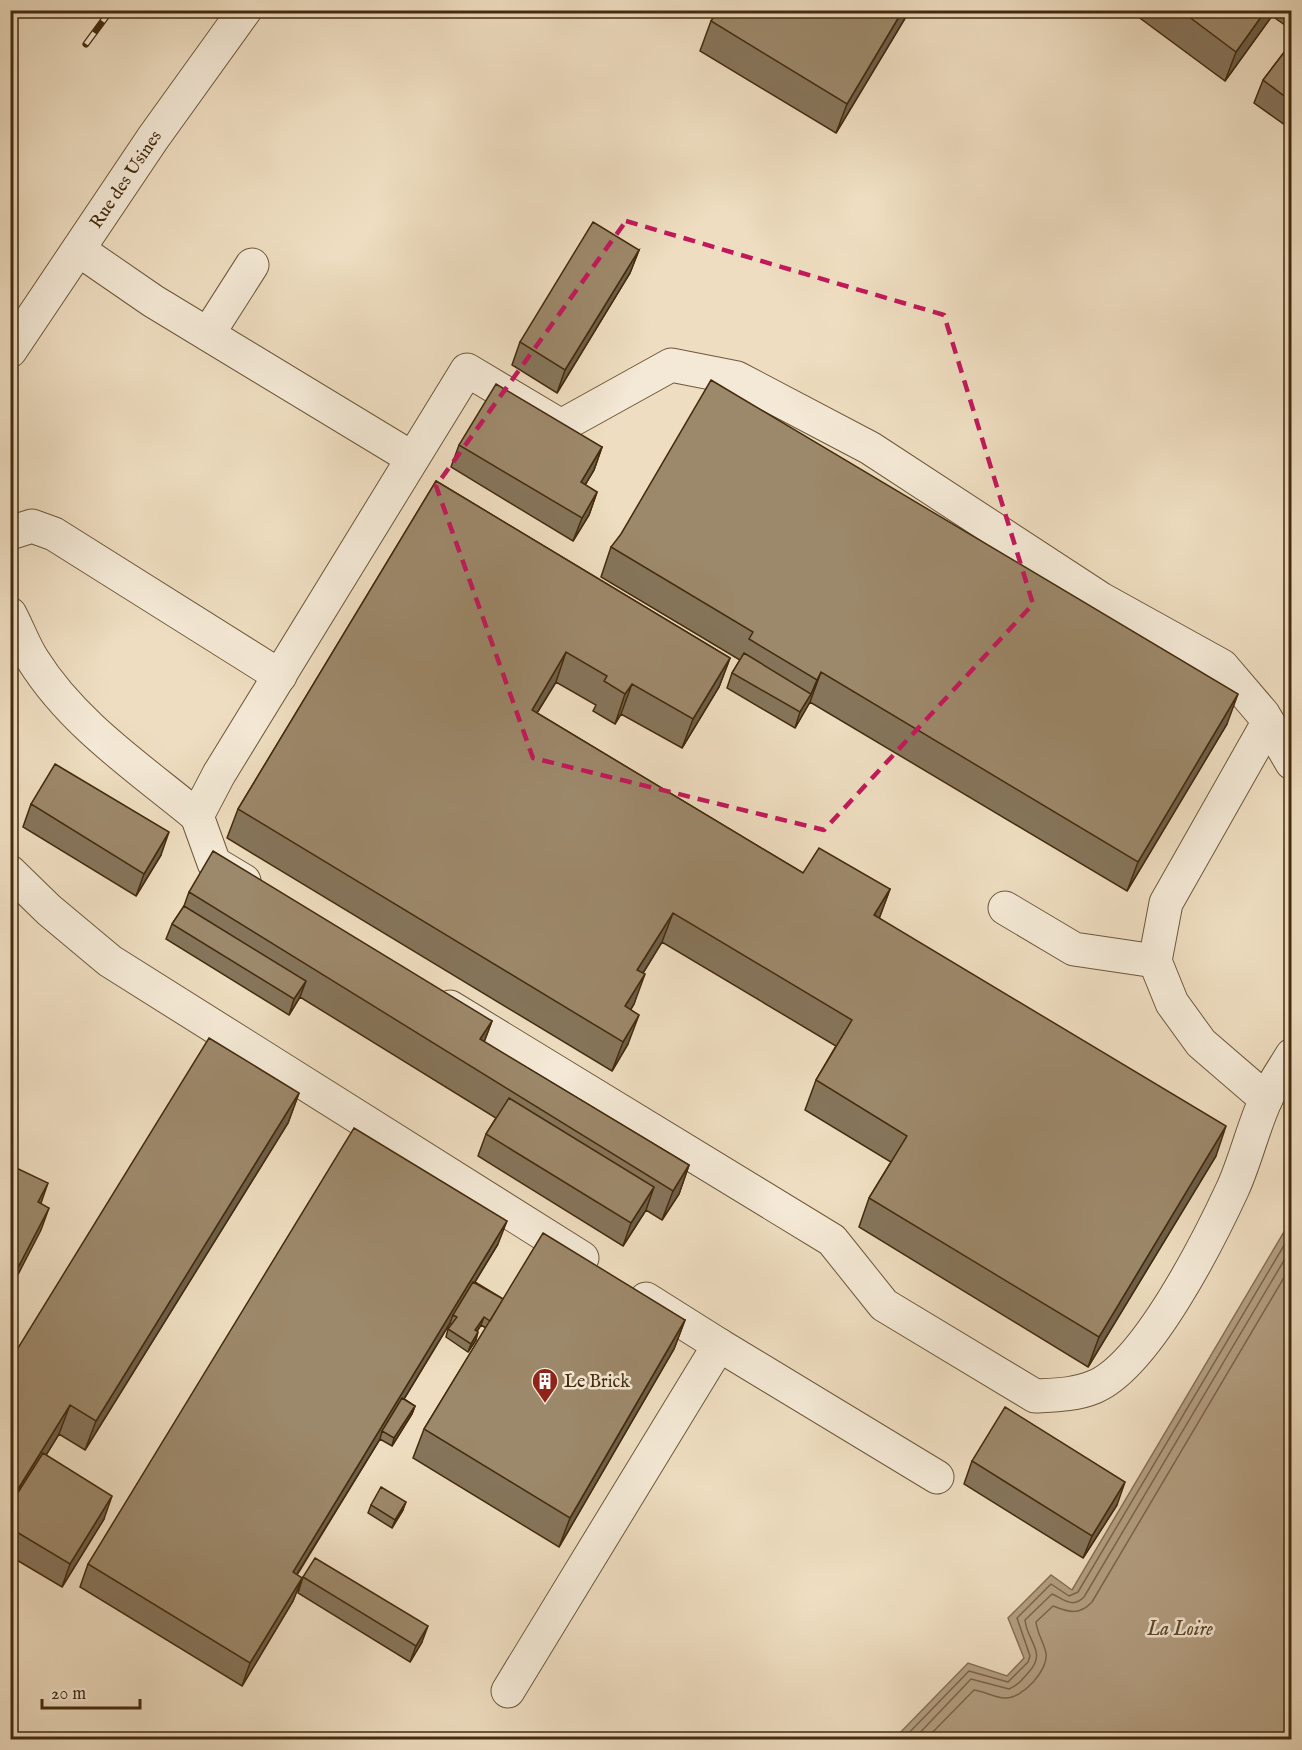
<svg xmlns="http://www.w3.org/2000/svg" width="1302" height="1750" font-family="'IM FELL English',serif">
<rect width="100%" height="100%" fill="#eeddc0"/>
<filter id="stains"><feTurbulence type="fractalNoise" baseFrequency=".00333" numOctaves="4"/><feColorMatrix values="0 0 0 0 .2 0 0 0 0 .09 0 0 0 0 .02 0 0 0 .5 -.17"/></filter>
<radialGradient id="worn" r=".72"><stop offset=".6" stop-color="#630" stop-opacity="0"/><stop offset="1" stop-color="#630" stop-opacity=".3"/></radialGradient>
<path fill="#b4a083" stroke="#877154" stroke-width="1.5" d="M 1291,1220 L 1291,1739 L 894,1739 L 968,1663 L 1007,1676 L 1024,1658 L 1008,1618 L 1051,1575 L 1072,1590 Z"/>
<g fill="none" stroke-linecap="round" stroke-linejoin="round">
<path stroke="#7c6648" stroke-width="1.5" d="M 902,1740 L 969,1671 L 1008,1682 L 1028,1662 L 1030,1656 L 1017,1618 L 1051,1584 L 1069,1596 L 1078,1592 L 1292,1232
M 913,1740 L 971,1679 L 1009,1689 C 1017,1686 1022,1680 1028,1673 C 1048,1652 1027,1642 1025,1620 L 1052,1594 C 1064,1599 1072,1609 1084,1597 L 1292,1247
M 925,1740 L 974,1690 C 984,1691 994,1698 1005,1698 C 1022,1699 1049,1670 1046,1653 C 1044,1643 1037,1633 1036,1622 L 1053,1606 C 1068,1612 1079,1616 1092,1602 L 1292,1264"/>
<g stroke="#6e583a" stroke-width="35">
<g id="minor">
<path d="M 79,250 L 153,301 L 412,458"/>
<path d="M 208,334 L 252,265"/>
<path id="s1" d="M 10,351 L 153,138 L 245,10"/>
<path d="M 10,533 L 32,526 L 54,534 L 280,676"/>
<path d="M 10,614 C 18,629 24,646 33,660 C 73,724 139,768 197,816"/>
<path d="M 10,872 L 49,910 L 110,961 L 582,1258"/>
<path d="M 244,881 L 214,863 L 197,816 L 219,774 L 467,370 L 561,426 L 671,365 L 737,378 L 870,448 L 1101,599 L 1222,666 L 1263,714 L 1292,763"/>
<path d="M 1005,908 L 1074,949 L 1155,961"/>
<path d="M 450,1007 L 832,1240 L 884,1305 L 1035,1396 C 1055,1395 1075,1395 1094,1387 C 1146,1366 1209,1240 1233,1188 C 1246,1159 1253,1127 1266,1099 C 1273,1084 1283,1070 1292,1055"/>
<path d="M 1266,1099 L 1201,1043 L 1172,1003 L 1155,961 L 1166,903 L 1268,723"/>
<path d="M 719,1345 L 937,1477"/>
<path d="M 508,1691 L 719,1345 L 646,1299"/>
</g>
</g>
<use href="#minor" stroke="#f4e9d6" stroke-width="33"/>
<g stroke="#442b0d" stroke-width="7">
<path id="rail" d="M 10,20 L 18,10
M 86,44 L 111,10"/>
</g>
<use href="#rail" stroke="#f4e9d6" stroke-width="4.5" stroke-dasharray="14" stroke-linecap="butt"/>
</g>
<path fill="#86755b" stroke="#442b0d" stroke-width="1.5" d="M 910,10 L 836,133 L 700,51 L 711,21 Z
M 1129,10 L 1292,10 L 1292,30 L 1272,16 L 1225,81 Z
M 1292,42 L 1292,130 L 1254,103 L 1263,80 Z
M 639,250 L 630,273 L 557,393 L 512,365 L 520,342 Z
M 459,445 L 602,447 L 594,470 L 585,485 L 597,492 L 589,515 L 573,541 L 451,467 Z
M 436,481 L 730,658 L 719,687 L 682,748 L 621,714 L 615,724 L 593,711 L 596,705 L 556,682 L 537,713 L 803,873 L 890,889 L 879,918 L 1216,1156 L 1088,1367 L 859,1227 L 869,1198 L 891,1162 L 805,1110 L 816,1080 L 836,1046 L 662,942 L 643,973 L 634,1004 L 631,1009 L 628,1044 L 612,1071 L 227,838 L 238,809 Z
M 611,547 L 1227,724 L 1127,891 L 810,702 L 795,728 L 727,688 L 732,673 L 740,660 L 601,577 Z
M 31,804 L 161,855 L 136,896 L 23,827 Z
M 189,892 L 492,1021 L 484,1042 L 689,1165 L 679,1194 L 662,1220 L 646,1210 L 623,1246 L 478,1156 L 486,1134 L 496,1118 L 300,997 L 289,1015 L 166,939 L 172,924 L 184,906 Z
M 299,1093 L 288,1123 L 85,1450 L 59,1434 L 46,1455 L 104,1519 L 62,1587 L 10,1556 L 10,1361 Z
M 498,1244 L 475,1282 L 503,1299 L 685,1320 L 674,1349 L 559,1547 L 413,1458 L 424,1429 L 486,1328 L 481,1325 L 477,1331 L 476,1340 L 468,1352 L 446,1337 L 448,1329 L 452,1324 L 450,1323 L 404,1399 L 415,1406 L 412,1414 L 392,1446 L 380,1439 L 297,1575 L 302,1578 L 293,1601 L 242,1686 L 80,1587 L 88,1564 Z
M 972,1461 L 1117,1505 L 1083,1558 L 964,1484 Z
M 371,1505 L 403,1510 L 392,1528 L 368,1513 Z
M 303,1577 L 422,1642 L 410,1662 L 298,1593 Z"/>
<path fill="#6d5f4a" stroke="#442b0d" stroke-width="1.5" d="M 903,10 L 910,10 L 836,133 L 847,104 Z
M 1266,10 L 1274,10 L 1272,16 L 1225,81 L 1236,52 Z
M 639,250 L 630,273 L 557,393 L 565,370 Z
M 602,447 L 594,470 L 573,505 L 581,482 Z
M 597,492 L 589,515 L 573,541 L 582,518 Z
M 566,652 L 556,682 L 527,729 L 532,710 Z
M 730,658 L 719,687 L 682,748 L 693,719 Z
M 821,672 L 810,702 L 795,728 L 800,712 L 811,694 L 817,680 Z
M 632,684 L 621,714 L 615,724 L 625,694 Z
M 1238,694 L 1227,724 L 1127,891 L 1138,862 Z
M 169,832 L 161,855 L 136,896 L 144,874 Z
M 890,889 L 879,919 L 874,915 Z
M 673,913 L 662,942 L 627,999 L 637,970 Z
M 645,974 L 634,1004 L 615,1035 L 625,1006 Z
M 306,981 L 300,997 L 289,1015 L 294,999 Z
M 639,1015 L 628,1044 L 612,1071 L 623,1042 Z
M 492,1021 L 481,1050 L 480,1039 Z
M 299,1093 L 288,1123 L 85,1450 L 96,1421 Z
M 1226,1126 L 1216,1156 L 1088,1367 L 1099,1337 Z
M 689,1165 L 679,1194 L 662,1220 L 673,1191 Z
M 48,1183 L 40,1206 L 38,1202 Z
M 654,1187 L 646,1210 L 623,1246 L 631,1223 Z
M 49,1208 L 41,1230 L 10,1290 L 10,1283 Z
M 507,1221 L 498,1244 L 454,1316 L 453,1315 L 450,1323 L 384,1432 L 382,1431 L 380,1439 L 284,1595 L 293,1572 Z
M 484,1317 L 481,1325 L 473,1338 L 475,1330 Z
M 685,1320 L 674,1349 L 559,1547 L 570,1518 Z
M 478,1332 L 476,1340 L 468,1352 L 471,1344 Z
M 70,1405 L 59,1434 L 10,1514 L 10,1502 Z
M 415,1406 L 412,1414 L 392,1446 L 394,1438 Z
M 1125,1482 L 1117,1505 L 1083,1558 L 1092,1536 Z
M 112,1496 L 104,1519 L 62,1587 L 70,1564 Z
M 406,1502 L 403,1510 L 392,1528 L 395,1520 Z
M 302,1578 L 293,1601 L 242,1686 L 250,1663 Z
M 428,1626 L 422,1642 L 410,1662 L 416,1646 Z"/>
<path fill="#9c886a" stroke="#442b0d" stroke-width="1.5" d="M 718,10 L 903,10 L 847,104 L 711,21 Z
M 1180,10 L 1266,10 L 1236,52 Z
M 1292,42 L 1292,102 L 1263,80 Z
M 593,222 L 639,250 L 565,370 L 520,342 Z
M 711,380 L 1238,694 L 1138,862 L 821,672 L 817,680 L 749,639 L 753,632 L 611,547 L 621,534 Z
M 496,384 L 602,447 L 581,482 L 597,492 L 582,518 L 459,445 Z
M 436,481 L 730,658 L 693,719 L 632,684 L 625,694 L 604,681 L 607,676 L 566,652 L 532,710 L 803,873 L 819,848 L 890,889 L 874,915 L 1226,1126 L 1099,1337 L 869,1198 L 907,1136 L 816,1080 L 852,1020 L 673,913 L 637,970 L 645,974 L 625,1006 L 639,1015 L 623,1042 L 238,809 Z
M 744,653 L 811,694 L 800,712 L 732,673 Z
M 55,764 L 169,832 L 144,874 L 31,804 Z
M 213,851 L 492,1021 L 480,1039 L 689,1165 L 673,1191 L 189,892 Z
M 184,906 L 306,981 L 294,999 L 172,924 Z
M 209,1038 L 299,1093 L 96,1421 L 70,1405 L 10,1502 L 10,1361 Z
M 509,1098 L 654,1187 L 631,1223 L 486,1134 Z
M 354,1128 L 507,1221 L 293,1572 L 302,1578 L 250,1663 L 88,1564 Z
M 10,1165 L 48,1183 L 38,1202 L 49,1208 L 10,1283 Z
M 543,1233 L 685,1320 L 570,1518 L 424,1429 Z
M 473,1282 L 503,1299 L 490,1321 L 484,1317 L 475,1330 L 478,1332 L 471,1344 L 448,1329 L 457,1317 L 453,1315 Z
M 402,1398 L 415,1406 L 394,1438 L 382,1431 Z
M 1005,1407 L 1125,1482 L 1092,1536 L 972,1461 Z
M 43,1453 L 112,1496 L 70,1564 L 10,1528 L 10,1505 Z
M 381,1487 L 406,1502 L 395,1520 L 371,1505 Z
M 315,1558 L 428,1626 L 416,1646 L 303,1577 Z"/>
<path fill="none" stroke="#c2185b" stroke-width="4.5" stroke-dasharray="12 8" stroke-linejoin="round" d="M 626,221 L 944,315 L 1033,604 L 824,830 L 533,758 L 436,486 Z"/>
<defs>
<g id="building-pin" transform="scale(1.35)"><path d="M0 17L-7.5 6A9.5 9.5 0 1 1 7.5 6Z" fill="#8f2418" stroke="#f4e9d6"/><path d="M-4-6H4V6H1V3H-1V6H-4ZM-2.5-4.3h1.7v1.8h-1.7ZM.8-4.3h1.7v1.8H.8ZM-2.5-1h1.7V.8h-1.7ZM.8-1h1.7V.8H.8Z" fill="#fff"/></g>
</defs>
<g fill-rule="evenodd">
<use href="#building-pin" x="545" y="1381"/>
</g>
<g text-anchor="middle" stroke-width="5" stroke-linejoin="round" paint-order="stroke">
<g font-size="18" fill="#442b0d" stroke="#f4e9d6">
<text dy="6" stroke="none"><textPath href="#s1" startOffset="207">Rue des Usines</textPath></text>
</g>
<g font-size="18" fill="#442b0d" stroke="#f4e9d6" text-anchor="start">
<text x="564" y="1387">Le Brick</text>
</g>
<g font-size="20" font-style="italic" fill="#60482a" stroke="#f4e9d6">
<text x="1180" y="1635">La Loire</text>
</g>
</g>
<rect width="1302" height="1750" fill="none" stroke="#eeddc0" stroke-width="36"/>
<rect x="12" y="12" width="1278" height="1726" fill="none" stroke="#442b0d" stroke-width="3"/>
<rect x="18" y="18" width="1266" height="1714" fill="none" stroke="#442b0d" stroke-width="1.5"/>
<path d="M42 1699v9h98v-9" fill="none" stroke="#442b0d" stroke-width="3"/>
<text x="51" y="1699" font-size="18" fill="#442b0d" stroke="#f4e9d6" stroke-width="4.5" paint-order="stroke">20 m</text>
<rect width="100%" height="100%" filter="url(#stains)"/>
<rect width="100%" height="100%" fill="url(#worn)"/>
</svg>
